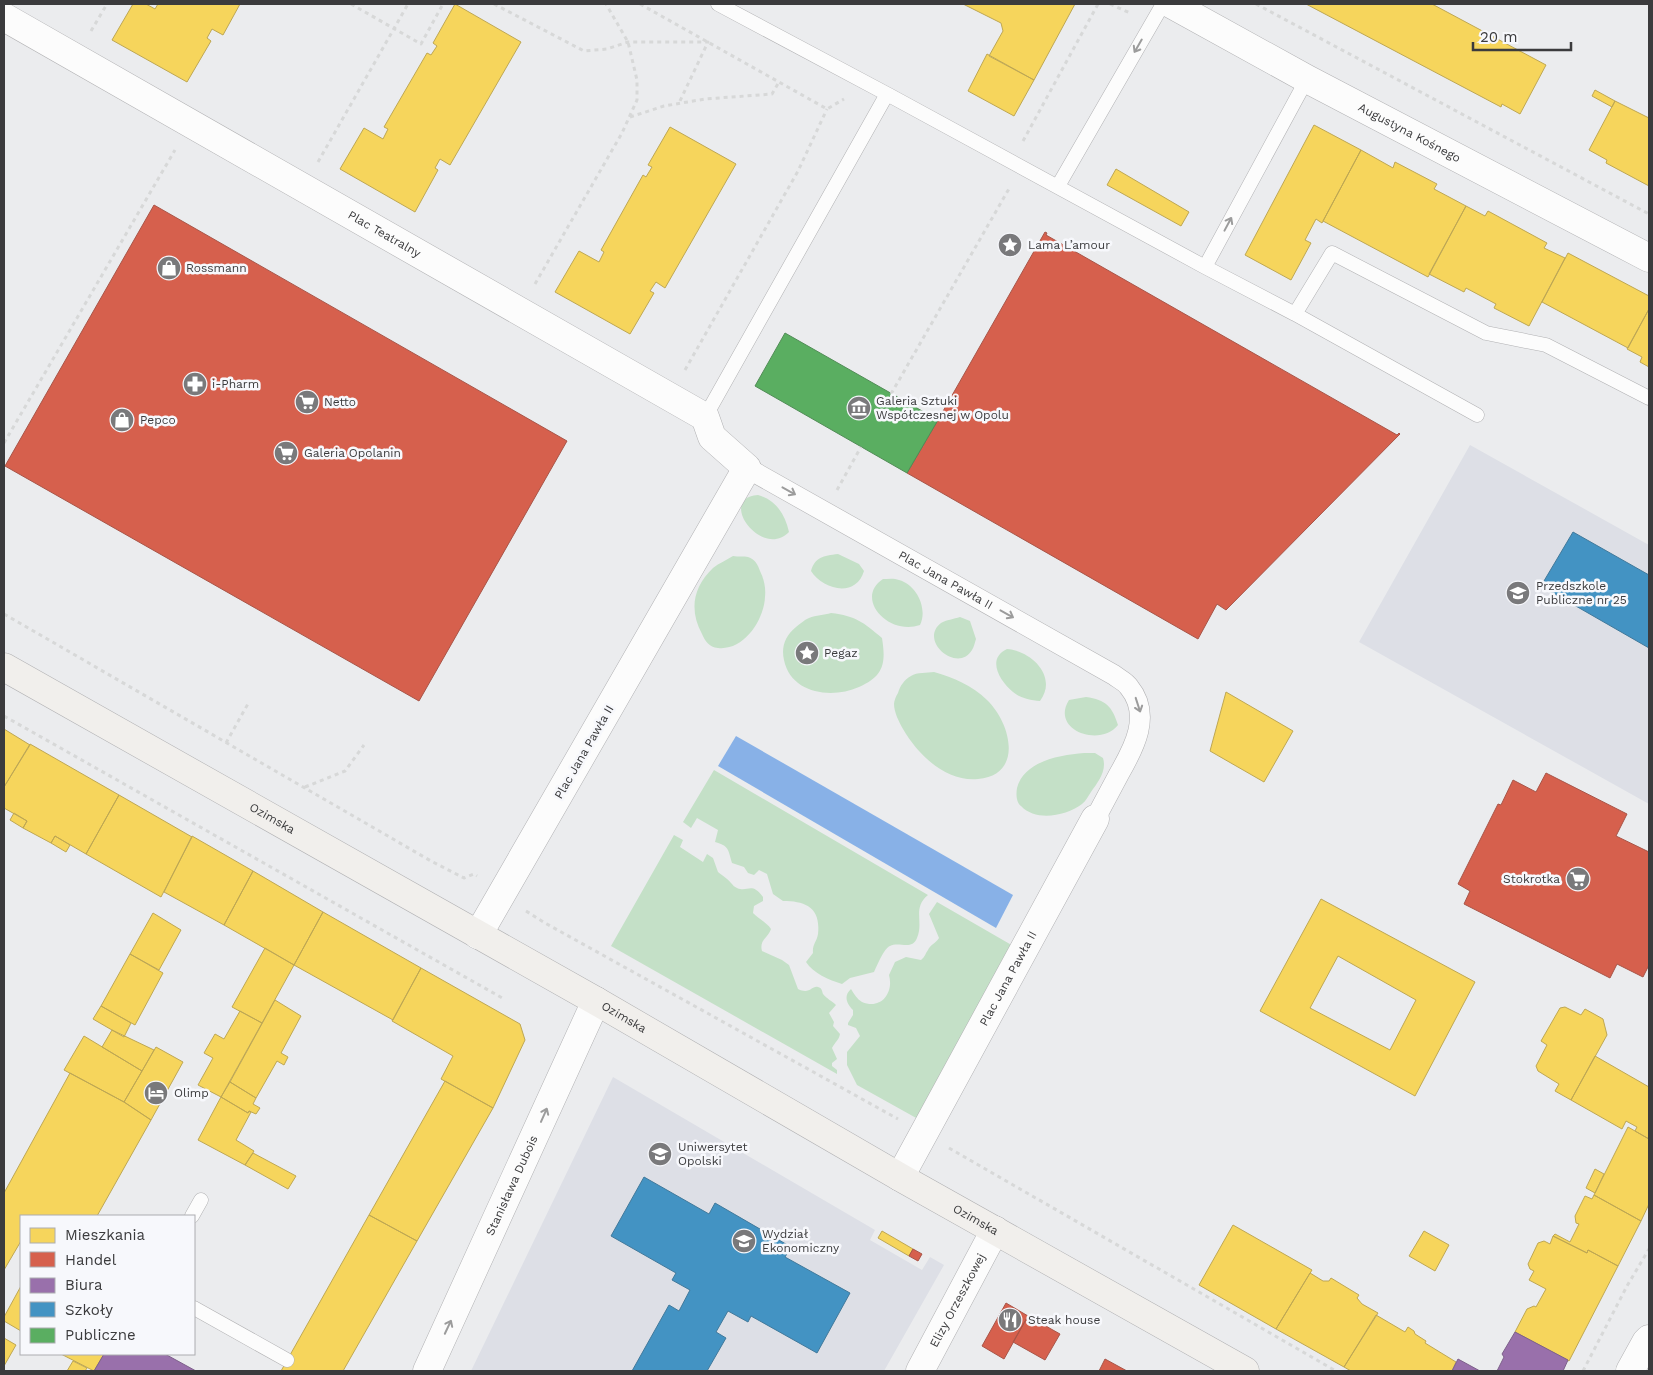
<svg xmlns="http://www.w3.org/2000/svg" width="1653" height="1375" font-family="'Work Sans',sans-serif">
<rect width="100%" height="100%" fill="#ebecee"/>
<path fill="#dddfe6" d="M 1470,445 L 1649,545 L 1649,804 L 1359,642 Z
M 613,1077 L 875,1230 L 870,1240 L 922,1270 L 930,1257 L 944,1265 L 884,1371 L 471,1371 Z"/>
<path fill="#c4e0c7" d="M 758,495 C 776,500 785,514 789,532 C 762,560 716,498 758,495 Z
M 838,554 L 859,564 L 864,571 C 856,598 823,590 811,571 C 815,557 823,556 838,554 Z
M 733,556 C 738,557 744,556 748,557 C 755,559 758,565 760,571 C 764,579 766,588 765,597 C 764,620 744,651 718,648 C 709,647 705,641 702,634 C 689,610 693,587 713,568 C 719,563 727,560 733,556 Z
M 883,579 C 888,579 894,578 899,580 C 917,585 928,609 920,625 C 888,636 854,598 883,579 Z
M 831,613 C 856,616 863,622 882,638 C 886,663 884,676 859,687 C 832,699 791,694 784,660 C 781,647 785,636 796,627 C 800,624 804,620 809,618 C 816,615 824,615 831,613 Z
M 960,617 L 970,621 L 976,639 C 975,642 974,647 972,650 C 958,674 918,641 941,623 C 946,620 954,619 960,617 Z
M 1007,649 C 1032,651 1058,677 1040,701 C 1030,700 1020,698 1013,692 C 1000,681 986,659 1007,649 Z
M 934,672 C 954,678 972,685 987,700 C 1011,723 1024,775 978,779 C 946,782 918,755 903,729 C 899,722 894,712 894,704 C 894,701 896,696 898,693 C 900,686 904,680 911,676 C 917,672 927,673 934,672 Z
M 1086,697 C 1106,700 1112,706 1118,725 C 1100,748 1050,730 1069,700 Z
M 1084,753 L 1095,753 L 1103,758 C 1107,771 1098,782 1091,792 C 1088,796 1086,801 1082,804 C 1066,816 1036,822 1021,806 C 1016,802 1016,794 1017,788 C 1024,761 1060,755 1084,753 Z
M 714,770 L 928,895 C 912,908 924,922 917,938 C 912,951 899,941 890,946 C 884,948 877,966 874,972 L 850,978 L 842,984 C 829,980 813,973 806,962 L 813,953 C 812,945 817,941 818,934 C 821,907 805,901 783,901 L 773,894 L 767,874 L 759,870 L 754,875 L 748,873 L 744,867 L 732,863 C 728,849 729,846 715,842 L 718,830 L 697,818 L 691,828 L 683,822 Z
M 674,835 L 683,840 L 680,847 L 703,862 L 707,854 L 713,858 L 718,872 C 723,876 727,878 731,883 C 734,886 733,886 737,888 C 748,893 751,881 763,897 L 763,901 L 754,906 L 753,913 C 759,919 766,922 771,929 C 768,938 759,940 762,951 L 782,960 L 789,965 L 798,989 C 810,995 812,985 818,987 C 822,988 822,991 823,994 C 827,999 832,1001 836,1005 L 829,1013 L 834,1022 L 833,1026 L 840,1034 C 839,1040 835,1042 832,1048 L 837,1059 L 832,1063 L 832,1066 L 837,1070 L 837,1074 L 611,946 Z
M 937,902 L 1015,947 L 918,1119 L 857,1085 L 847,1065 L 847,1052 L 860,1036 L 856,1028 L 848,1025 L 848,1023 L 853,1015 L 853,1010 C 847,1004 843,996 851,989 C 854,994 857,999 862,1002 C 881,1010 894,993 889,975 L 895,962 L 906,957 L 921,960 C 925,957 925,954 928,950 C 930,945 936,943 939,938 L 929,914 Z"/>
<path fill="#88b1e7" d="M 736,736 L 1013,895 L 996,928 L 718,766 Z"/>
<path fill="#f6d55c" stroke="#bea753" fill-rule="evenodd" d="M 133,4 L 146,4 L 155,9 L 158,4 L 240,4 L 223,35 L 212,29 L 207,38 L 211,41 L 187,82 L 112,40 Z
M 455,4 L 521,42 L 450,165 L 440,159 L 435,168 L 438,170 L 415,212 L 340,169 L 364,128 L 383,139 L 388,129 L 384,127 L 427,53 L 431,55 L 437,46 L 433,43 Z
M 963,4 L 1075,4 L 1034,80 L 989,56 L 1003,31 L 1001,23 Z
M 1306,4 L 1432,4 L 1546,65 L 1520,114 L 1502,104 L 1501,107 Z
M 987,54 L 1034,80 L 1014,116 L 968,91 Z
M 1595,90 L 1615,101 L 1612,107 L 1592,96 Z
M 1615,101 L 1649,118 L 1649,186 L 1606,163 L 1607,160 L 1589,150 Z
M 1314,125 L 1361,150 L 1322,223 L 1316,219 L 1305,240 L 1311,243 L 1291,280 L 1245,255 Z
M 670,127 L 736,164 L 665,288 L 656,282 L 650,291 L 654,293 L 630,334 L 555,292 L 579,251 L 599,262 L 604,252 L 601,250 L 643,175 L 646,177 L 652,167 L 648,165 Z
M 1361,150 L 1393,168 L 1395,162 L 1437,184 L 1434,189 L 1466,206 L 1428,277 L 1323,221 Z
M 1116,169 L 1189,212 L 1181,226 L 1107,185 Z
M 1466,206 L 1485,216 L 1488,211 L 1547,243 L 1544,248 L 1565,258 L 1529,326 L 1494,308 L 1496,304 L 1466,288 L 1464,292 L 1429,274 Z
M 1568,253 L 1649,296 L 1649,309 L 1628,348 L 1542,302 Z
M 1649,309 L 1649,367 L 1640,362 L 1642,357 L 1627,349 Z
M 1226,692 L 1293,731 L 1264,782 L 1210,751 Z
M 4,729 L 30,745 L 4,787 Z
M 30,744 L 119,795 L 86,854 L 55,836 L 51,843 L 23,828 L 27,821 L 4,808 L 4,787 Z
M 119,795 L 192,837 L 161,897 L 86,854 Z
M 14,813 L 27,821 L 23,828 L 10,820 Z
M 55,836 L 70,845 L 66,852 L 51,843 Z
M 192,836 L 253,871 L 224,925 L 164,892 Z
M 253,871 L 323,912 L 294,965 L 224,925 Z
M 1321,899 L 1475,982 L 1415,1096 L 1260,1011 ZM 1338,956 L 1416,1000 L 1390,1050 L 1310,1008 Z
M 323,912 L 421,968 L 393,1020 L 294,965 Z
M 153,913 L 181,930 L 159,970 L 130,954 Z
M 265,948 L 294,965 L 262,1023 L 232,1007 Z
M 130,954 L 163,973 L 135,1025 L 101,1006 Z
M 421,968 L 520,1024 L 525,1040 L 493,1108 L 441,1079 L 453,1056 L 392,1021 Z
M 275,1000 L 301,1016 L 281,1053 L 288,1057 L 284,1065 L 277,1061 L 256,1098 L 230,1082 Z
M 101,1006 L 131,1023 L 124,1037 L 93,1019 Z
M 1565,1007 L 1581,1015 L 1585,1009 L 1603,1019 L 1607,1035 L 1571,1100 L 1555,1091 L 1559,1084 L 1538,1071 L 1536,1066 L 1547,1045 L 1541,1041 L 1560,1008 Z
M 240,1011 L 262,1023 L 221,1097 L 198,1085 L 213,1058 L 204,1053 L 215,1034 L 224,1039 Z
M 112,1030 L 154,1050 L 142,1071 L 102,1047 Z
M 84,1036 L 142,1071 L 124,1102 L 64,1070 Z
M 156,1047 L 183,1062 L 151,1120 L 124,1102 Z
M 1595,1056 L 1649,1087 L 1649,1139 L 1635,1131 L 1637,1127 L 1626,1121 L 1622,1129 L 1571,1100 Z
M 70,1073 L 124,1102 L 151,1120 L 97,1216 L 21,1216 L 21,1241 L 4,1270 L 4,1193 Z
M 445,1081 L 493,1108 L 417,1241 L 369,1215 Z
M 230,1082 L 256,1098 L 253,1104 L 260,1108 L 256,1114 L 249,1111 L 248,1113 L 221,1097 Z
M 221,1097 L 248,1113 L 249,1111 L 251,1112 L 236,1140 L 254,1151 L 245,1165 L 198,1140 Z
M 1628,1127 L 1649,1139 L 1649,1204 L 1641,1221 L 1594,1195 Z
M 253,1153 L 296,1176 L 288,1189 L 245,1165 Z
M 1595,1169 L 1604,1174 L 1595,1193 L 1586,1188 Z
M 1594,1195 L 1641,1221 L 1618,1266 L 1588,1250 L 1587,1253 L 1553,1236 L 1555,1234 L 1570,1242 L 1579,1224 L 1576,1223 L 1575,1216 L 1585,1196 L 1592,1199 Z
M 369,1215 L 417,1241 L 343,1371 L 281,1371 Z
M 1233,1225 L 1312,1270 L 1276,1329 L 1199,1285 Z
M 882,1231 L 913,1249 L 909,1256 L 878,1238 Z
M 1424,1231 L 1449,1245 L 1435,1271 L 1409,1256 Z
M 1553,1236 L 1587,1253 L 1588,1250 L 1618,1266 L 1569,1361 L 1515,1332 L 1527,1309 L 1534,1306 L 1536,1307 L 1546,1289 L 1529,1280 L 1534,1271 L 1530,1269 L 1528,1264 L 1538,1243 L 1544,1241 L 1550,1244 Z
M 1310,1273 L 1323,1281 L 1329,1281 L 1331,1278 L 1359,1295 L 1357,1298 L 1362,1304 L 1378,1313 L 1344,1367 L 1276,1329 Z
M 21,1286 L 21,1331 L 4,1321 L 4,1317 Z
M 1376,1315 L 1405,1332 L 1408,1327 L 1414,1331 L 1415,1334 L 1426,1341 L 1425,1343 L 1456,1362 L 1452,1371 L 1351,1371 L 1344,1367 Z
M 4,1338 L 16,1345 L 4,1366 Z
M 61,1354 L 104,1354 L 94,1371 Z
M 73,1361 L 87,1368 L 85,1371 L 67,1371 Z"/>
<path fill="#d6604d" stroke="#a85548" d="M 154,205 L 567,441 L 419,701 L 5,466 Z
M 1045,232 L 1047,233 L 1046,235 L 1397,435 L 1399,433 L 1400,434 L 1226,610 L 1217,604 L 1198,639 L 907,473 L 938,420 Z
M 1546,773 L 1627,814 L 1616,836 L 1649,852 L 1649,965 L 1643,977 L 1617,964 L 1610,978 L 1464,904 L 1470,891 L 1458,884 L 1498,804 L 1501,805 L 1513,780 L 1536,792 Z
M 913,1249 L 922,1254 L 918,1261 L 909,1256 Z
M 1006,1303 L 1028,1316 L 1004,1359 L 982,1346 Z
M 1028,1316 L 1060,1334 L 1045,1360 L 1013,1342 Z
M 1105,1359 L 1127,1371 L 1099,1371 Z"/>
<path fill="#9970ab" stroke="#7d608a" d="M 1515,1332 L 1568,1360 L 1563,1371 L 1497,1371 L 1504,1357 L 1502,1354 Z
M 104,1354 L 165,1354 L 196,1371 L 94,1371 Z
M 1458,1359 L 1480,1371 L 1481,1371 L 1452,1371 Z"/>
<path fill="#4393c3" stroke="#41799b" d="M 1573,532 L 1649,575 L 1649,648 L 1541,586 Z
M 644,1177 L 709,1214 L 715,1203 L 791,1247 L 785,1257 L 850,1293 L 817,1353 L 751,1316 L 748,1322 L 728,1311 L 716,1332 L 726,1338 L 707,1371 L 632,1371 L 669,1305 L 679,1311 L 690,1290 L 672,1280 L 676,1273 L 611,1236 Z"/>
<path fill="#5aae61" stroke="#518c56" d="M 785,333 L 938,420 L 907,473 L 755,386 Z"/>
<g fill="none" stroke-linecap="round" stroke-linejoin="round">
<g stroke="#b1b1b3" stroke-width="15">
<path id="service" d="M 718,4 L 887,94
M 1058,186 L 1163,4
M 1205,267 L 1307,79
M 1295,314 L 1477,415
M 705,417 L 887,94 L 1205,267 L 1295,314 L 1332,253 L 1486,333 L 1546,345 L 1649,398
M 192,1216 L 201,1200
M 194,1308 L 287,1360"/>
</g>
<g stroke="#b1b1b3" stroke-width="21">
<g id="pedestrian">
<path id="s1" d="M 747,468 L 1114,675 C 1119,679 1126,682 1129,687 C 1152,715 1134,748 1119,774 C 1111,789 1103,804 1095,819"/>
</g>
</g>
<g stroke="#b1b1b3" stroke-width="29">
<g id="minor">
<path id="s2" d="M 1171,4 L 1307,79 L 1649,258"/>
<path id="s3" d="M 4,17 L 705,417 L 712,437 L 747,468 L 478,935"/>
<path id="s4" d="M 900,1177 L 1095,819"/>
<path id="s5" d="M 427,1371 L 596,1001"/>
<path id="s6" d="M 920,1371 L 995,1230"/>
<path d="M 1630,1371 L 1646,1342 L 1649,1339"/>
</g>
</g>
<g stroke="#b1b1b3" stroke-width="29">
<g id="secondary">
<path id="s7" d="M 4,667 L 596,1001 L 905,1180 L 1245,1371"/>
</g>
</g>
<path stroke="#d7d8d8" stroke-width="3" stroke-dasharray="4 4" stroke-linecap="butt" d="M 351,4 L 421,44 L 443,4
M 494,4 L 584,51 L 607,49 L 628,42 L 708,42 L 679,103
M 640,4 L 827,109 L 844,99
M 1110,4 L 1130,13
M 1256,4 L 1649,214
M 91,31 L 107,4
M 630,117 L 664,106 L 705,99 L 772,94 L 779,82
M 1023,141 L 1098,4
M 318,162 L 408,4
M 535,284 L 622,133 L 637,100 L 637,80 L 628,42 L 606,4
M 685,370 L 798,171 L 827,109
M 891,394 L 1010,187
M 4,443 L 175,150
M 837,490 L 861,447
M 4,614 L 431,861 L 464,878 L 474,874 L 477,876
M 4,716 L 504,999
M 226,743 L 249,702
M 305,787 L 345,771 L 364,745
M 526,911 L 545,923 L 898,1119
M 949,1148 L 1336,1371
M 1583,1371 L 1627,1286 L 1649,1249"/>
<use href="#service" stroke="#fcfcfc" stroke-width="14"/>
<use href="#pedestrian" stroke="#fcfcfc" stroke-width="20"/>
<use href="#minor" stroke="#fcfcfc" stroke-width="28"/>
<use href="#secondary" stroke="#f1efec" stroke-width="28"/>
</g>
<defs><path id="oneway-shaft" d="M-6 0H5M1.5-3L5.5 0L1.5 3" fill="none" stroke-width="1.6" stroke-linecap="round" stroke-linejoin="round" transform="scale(1.25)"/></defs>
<g stroke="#9c9c9c">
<use href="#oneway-shaft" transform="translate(1138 46) rotate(120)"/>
<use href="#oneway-shaft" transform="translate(1228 224) rotate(-62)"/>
<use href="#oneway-shaft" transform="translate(789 491) rotate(29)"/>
<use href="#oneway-shaft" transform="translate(1007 614) rotate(29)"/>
<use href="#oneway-shaft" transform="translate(1138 705) rotate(72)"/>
<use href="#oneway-shaft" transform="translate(544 1115) rotate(-66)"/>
<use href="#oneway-shaft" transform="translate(448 1327) rotate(-65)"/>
</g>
<defs>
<g id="sight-disc" transform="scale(1.25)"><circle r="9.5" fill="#79797b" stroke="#f7f8fc"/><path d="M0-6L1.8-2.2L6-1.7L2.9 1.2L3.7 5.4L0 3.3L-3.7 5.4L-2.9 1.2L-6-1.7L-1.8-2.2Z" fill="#fff"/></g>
<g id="shop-disc" transform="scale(1.25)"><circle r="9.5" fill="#79797b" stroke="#f7f8fc"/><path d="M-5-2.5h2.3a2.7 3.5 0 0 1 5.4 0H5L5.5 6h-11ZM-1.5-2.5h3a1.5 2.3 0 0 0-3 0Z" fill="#fff"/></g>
<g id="pharmacy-disc" transform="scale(1.25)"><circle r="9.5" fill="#79797b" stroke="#f7f8fc"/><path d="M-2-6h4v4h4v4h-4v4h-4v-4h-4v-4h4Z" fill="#fff"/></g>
<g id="supermarket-disc" transform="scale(1.25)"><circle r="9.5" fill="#79797b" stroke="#f7f8fc"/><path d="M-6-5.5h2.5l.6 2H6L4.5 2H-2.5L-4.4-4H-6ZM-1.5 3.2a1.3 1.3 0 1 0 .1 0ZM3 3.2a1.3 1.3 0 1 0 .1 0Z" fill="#fff"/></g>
<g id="museum-disc" transform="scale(1.25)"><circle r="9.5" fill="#79797b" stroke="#f7f8fc"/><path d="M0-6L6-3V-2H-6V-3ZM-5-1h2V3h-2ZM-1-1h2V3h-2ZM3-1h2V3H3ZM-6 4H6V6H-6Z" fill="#fff"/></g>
<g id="school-disc" transform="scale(1.25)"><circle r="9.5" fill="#79797b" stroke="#f7f8fc"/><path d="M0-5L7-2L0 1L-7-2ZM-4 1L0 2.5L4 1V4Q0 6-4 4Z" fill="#fff"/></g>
<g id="hotel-disc" transform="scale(1.25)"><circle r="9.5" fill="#79797b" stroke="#f7f8fc"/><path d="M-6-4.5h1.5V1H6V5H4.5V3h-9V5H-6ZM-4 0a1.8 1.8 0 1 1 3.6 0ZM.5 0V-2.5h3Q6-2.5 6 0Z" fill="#fff"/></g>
<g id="university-disc" transform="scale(1.25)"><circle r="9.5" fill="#79797b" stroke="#f7f8fc"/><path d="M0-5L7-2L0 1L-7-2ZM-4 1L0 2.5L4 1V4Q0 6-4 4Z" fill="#fff"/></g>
<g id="restaurant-disc" transform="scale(1.25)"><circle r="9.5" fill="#79797b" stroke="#f7f8fc"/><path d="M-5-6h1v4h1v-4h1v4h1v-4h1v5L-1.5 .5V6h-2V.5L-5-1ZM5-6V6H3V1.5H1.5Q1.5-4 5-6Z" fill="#fff"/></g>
</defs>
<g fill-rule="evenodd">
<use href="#sight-disc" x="1010" y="245"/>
<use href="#shop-disc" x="169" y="268"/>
<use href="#pharmacy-disc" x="195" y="384"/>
<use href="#supermarket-disc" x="307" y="402"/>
<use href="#museum-disc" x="859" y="408"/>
<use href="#shop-disc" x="122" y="420"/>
<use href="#supermarket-disc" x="286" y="453"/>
<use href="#school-disc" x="1518" y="593"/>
<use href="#sight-disc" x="807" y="653"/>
<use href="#supermarket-disc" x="1578" y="879"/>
<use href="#hotel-disc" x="156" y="1093"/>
<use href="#university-disc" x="660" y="1154"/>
<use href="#university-disc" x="744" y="1241"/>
<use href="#restaurant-disc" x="1010" y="1320"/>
</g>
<g text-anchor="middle" stroke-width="5" stroke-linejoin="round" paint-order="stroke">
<g font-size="12" fill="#3b3b3d" stroke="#f7f8fc">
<text dy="4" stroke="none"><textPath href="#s2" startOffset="271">Augustyna Kośnego</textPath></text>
<text dy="4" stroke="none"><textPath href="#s3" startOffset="438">Plac Teatralny</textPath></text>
<text dy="4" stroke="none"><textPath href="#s1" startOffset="228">Plac Jana Pawła II</textPath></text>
<text transform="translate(584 752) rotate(-60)" y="4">Plac Jana Pawła II</text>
<text dy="4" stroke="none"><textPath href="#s7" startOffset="308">Ozimska</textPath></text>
<text dy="4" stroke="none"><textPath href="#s4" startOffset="226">Plac Jana Pawła II</textPath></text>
<text dy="4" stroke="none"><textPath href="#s7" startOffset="712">Ozimska</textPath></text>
<text dy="4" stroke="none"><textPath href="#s5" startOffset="204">Stanisława Dubois</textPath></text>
<text dy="4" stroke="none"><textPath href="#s7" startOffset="1118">Ozimska</textPath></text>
<text dy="4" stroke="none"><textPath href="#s6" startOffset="80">Elizy Orzeszkowej</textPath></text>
</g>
<g font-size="12" fill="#3b3b3d" stroke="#f7f8fc" text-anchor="start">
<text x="1028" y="249">Lama L’amour</text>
<text x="186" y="272">Rossmann</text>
<text x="212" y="388">i-Pharm</text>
<text x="876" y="405">Galeria Sztuki<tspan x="876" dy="14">Współczesnej w Opolu</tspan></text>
<text x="324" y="406">Netto</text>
<text x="140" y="424">Pepco</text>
<text x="304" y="457">Galeria Opolanin</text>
<text x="1536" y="590">Przedszkole<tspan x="1536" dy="14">Publiczne nr 25</tspan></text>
<text x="824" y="657">Pegaz</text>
<text x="1560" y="883" text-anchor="end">Stokrotka</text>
<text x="174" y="1097">Olimp</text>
<text x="678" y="1151">Uniwersytet<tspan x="678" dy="14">Opolski</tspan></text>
<text x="762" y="1238">Wydział<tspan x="762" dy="14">Ekonomiczny</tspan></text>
<text x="1028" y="1324">Steak house</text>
</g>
</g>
<rect width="1653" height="1375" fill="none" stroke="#3b3b3d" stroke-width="10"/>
<rect x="20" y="1215" width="175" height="140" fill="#f7f8fc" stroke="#acacb0"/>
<rect x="30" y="1228" width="25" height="15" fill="#f6d55c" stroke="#acacb0"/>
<text x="65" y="1240" font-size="15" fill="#3b3b3d">Mieszkania</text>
<rect x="30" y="1252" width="25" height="15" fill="#d6604d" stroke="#acacb0"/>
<text x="65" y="1265" font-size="15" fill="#3b3b3d">Handel</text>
<rect x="30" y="1278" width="25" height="15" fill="#9970ab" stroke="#acacb0"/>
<text x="65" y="1290" font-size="15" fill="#3b3b3d">Biura</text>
<rect x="30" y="1302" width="25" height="15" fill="#4393c3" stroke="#acacb0"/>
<text x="65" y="1315" font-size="15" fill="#3b3b3d">Szkoły</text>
<rect x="30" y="1328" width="25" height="15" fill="#5aae61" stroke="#acacb0"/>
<text x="65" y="1340" font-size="15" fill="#3b3b3d">Publiczne</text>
<path d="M1473 42v8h98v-8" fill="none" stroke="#3b3b3d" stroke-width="2.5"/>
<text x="1480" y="42" font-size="15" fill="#3b3b3d" stroke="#f7f8fc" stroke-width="4" paint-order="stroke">20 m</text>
</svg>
